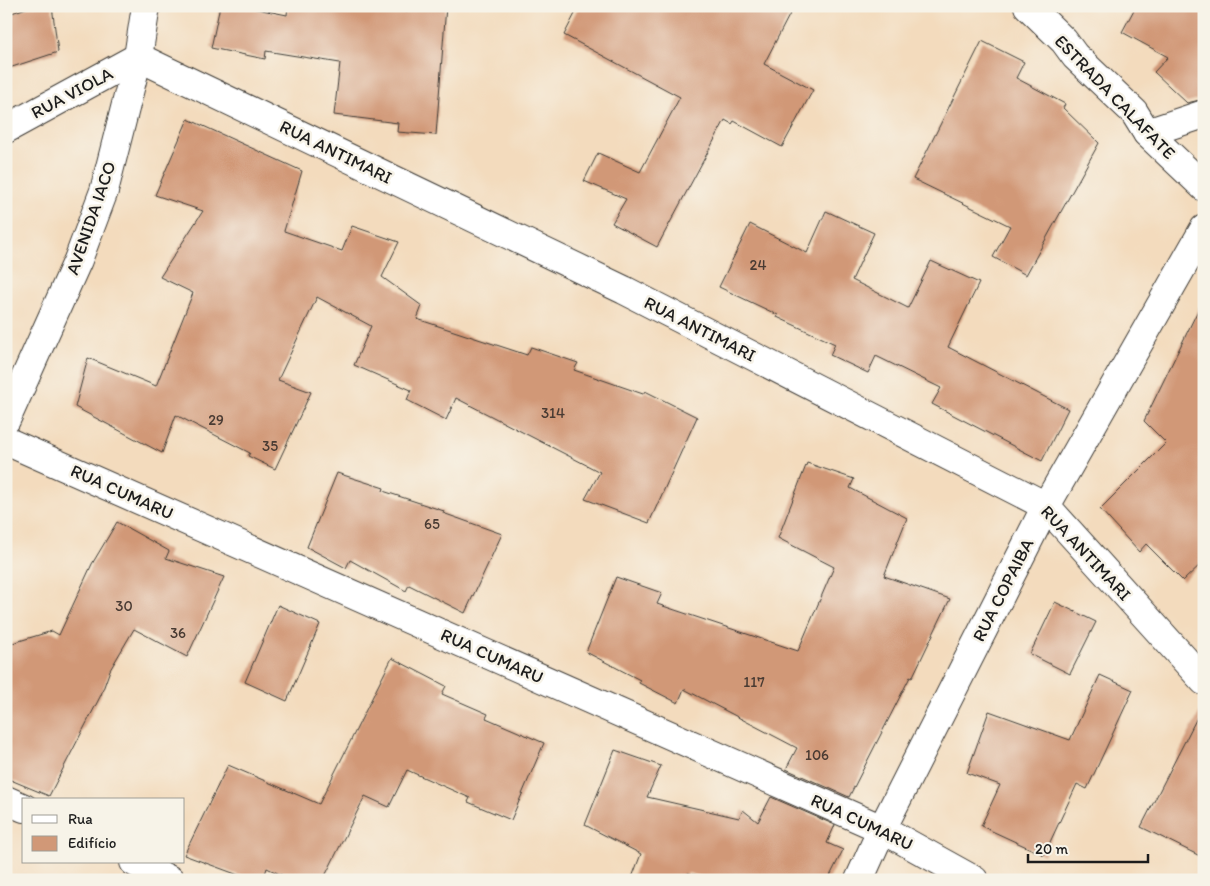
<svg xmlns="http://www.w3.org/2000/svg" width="1210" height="886" font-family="Itim,sans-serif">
<rect width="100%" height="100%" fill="#f7f3e8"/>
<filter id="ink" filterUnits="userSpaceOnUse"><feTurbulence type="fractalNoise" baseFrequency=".02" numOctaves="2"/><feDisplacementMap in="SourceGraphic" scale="10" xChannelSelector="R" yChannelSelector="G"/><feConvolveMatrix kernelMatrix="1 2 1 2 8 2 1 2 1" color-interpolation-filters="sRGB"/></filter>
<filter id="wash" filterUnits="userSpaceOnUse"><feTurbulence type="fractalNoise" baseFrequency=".0096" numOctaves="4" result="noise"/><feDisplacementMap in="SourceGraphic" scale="20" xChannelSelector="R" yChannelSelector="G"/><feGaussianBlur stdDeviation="1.12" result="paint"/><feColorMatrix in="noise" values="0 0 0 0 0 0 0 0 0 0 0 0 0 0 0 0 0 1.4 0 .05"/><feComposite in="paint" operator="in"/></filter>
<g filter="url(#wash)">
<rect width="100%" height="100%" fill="#f3dbbd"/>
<g id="blocks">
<path fill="#d19877" d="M 32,6 L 52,6 L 58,52 L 6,69 L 6,15 Z
M 220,6 L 242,6 L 287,15 L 288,6 L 372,6 L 407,11 L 407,6 L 446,6 L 436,135 L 397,132 L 398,123 L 334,115 L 340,63 L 266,51 L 265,59 L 211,48 Z
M 579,6 L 794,6 L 764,64 L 813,90 L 782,147 L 734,121 L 732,124 L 725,120 L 657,247 L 612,223 L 626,199 L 584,181 L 598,153 L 640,172 L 680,97 L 564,35 Z
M 1136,6 L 1204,6 L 1204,99 L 1187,103 L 1154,72 L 1168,57 L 1122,32 Z
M 982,41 L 1024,62 L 1016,78 L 1065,104 L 1063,108 L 1099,143 L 1026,275 L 993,257 L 1010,226 L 913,179 Z
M 188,119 L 302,171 L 284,231 L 342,251 L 352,226 L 399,242 L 382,277 L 422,306 L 417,319 L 527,355 L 531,347 L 578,363 L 574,370 L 643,394 L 645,391 L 697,417 L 649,523 L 585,499 L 600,472 L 456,398 L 446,420 L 407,400 L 411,390 L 354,365 L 371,326 L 317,297 L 278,380 L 311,392 L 275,469 L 248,456 L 250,453 L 176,415 L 162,453 L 75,407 L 88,358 L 156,386 L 193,293 L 160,277 L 203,211 L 155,195 Z
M 826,211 L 874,233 L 852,280 L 908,308 L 931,261 L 979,283 L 948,347 L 1068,409 L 1042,461 L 932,404 L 941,388 L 876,356 L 868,373 L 830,355 L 835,344 L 777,317 L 778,315 L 719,287 L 750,224 L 807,253 Z
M 1204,298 L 1204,561 L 1183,581 L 1146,544 L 1139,552 L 1100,509 L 1166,443 L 1144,421 Z
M 807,463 L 854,479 L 850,488 L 907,518 L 884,576 L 950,599 L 912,678 L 910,677 L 849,797 L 786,769 L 797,748 L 684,689 L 678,703 L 639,683 L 640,680 L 586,652 L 616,577 L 662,593 L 657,604 L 798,651 L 834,567 L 778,538 Z
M 337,473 L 384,488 L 383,491 L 444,511 L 443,513 L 502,534 L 465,613 L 409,585 L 406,591 L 350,560 L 346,568 L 307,547 Z
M 117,522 L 169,551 L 166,558 L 224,577 L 187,657 L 134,629 L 110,670 L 101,695 L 49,796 L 6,778 L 6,645 L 52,631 L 59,635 L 92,564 Z
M 1055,602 L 1096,622 L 1070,674 L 1030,654 Z
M 278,605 L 320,624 L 287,701 L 245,682 Z
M 392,658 L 446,686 L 442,694 L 488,714 L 486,718 L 544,743 L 511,820 L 468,802 L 470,798 L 407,770 L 389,807 L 365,796 L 323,880 L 292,880 L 267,868 L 263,880 L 252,880 L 184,855 L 228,765 L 319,804 Z
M 1100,675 L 1133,690 L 1087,789 L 1077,784 L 1044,855 L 981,826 L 1000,785 L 967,773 L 989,711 L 1070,740 Z
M 1204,704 L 1204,858 L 1141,827 Z
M 615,750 L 661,766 L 647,797 L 739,818 L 743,810 L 758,822 L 771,797 L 835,825 L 827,843 L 843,850 L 828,880 L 713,880 L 688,873 L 685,880 L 631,880 L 641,854 L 585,825 Z"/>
</g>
</g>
<g filter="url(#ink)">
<use href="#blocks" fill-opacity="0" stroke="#3c3934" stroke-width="1"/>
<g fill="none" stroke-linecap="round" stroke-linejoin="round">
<g stroke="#3c3934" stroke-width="30">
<path id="street" d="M 6,129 L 138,57 L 624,290 L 1046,506 L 1204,681
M 1147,133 L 1204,114
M 6,441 L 882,829 L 974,880
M 6,800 L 24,808
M 134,862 L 170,880
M 859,880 L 882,829 L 1046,506 L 1204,229"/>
</g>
<g stroke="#3c3934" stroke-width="30">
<path id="secondary" d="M 1028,6 L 1064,41 L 1075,56 L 1134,112 L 1147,133 L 1204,187
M 6,420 L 78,260 L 104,191 L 138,57 L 146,6"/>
</g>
<use href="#street" stroke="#fff" stroke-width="28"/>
<use href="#secondary" stroke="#fff" stroke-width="28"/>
</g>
</g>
<g text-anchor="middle" stroke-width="5" stroke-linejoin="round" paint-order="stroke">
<g font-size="15" fill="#493b33">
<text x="758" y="270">24</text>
<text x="553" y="418">314</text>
<text x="216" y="425">29</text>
<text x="270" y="451">35</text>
<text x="432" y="529">65</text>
<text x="124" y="611">30</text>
<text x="178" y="638">36</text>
<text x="754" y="687">117</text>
<text x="817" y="760">106</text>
</g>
<g font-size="18" fill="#1c1c1c" stroke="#f7f3e8">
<text transform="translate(72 93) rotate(-28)" y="6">RUA VIOLA</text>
<text transform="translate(1115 97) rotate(46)" y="6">ESTRADA CALAFATE</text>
<text transform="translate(336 152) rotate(26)" y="6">RUA ANTIMARI</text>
<text transform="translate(91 218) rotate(-71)" y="6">AVENIDA IACO</text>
<text transform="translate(700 329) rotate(27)" y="6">RUA ANTIMARI</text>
<text transform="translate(122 492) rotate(24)" y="6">RUA CUMARU</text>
<text transform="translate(1086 553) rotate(47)" y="6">RUA ANTIMARI</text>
<text transform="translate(1003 590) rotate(-63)" y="6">RUA COPAIBA</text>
<text transform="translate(492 656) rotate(24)" y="6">RUA CUMARU</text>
<text transform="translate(862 822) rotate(25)" y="6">RUA CUMARU</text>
</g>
</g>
<rect width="1210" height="886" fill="none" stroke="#f7f3e8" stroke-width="25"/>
<rect x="22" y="798" width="162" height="65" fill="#f7f3e8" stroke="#9f9d96"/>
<rect x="32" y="815" width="25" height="8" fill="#ffffff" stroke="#9f9d96"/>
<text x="68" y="824" font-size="15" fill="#1c1c1c">Rua</text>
<rect x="32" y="836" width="25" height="15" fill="#d19877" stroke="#9f9d96"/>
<text x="68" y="848" font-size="15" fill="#1c1c1c">Edifício</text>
<path d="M1028 854v8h120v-8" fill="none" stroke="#1c1c1c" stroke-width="2.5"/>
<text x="1035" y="854" font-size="15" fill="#1c1c1c" stroke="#f7f3e8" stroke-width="4" paint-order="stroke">20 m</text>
</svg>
